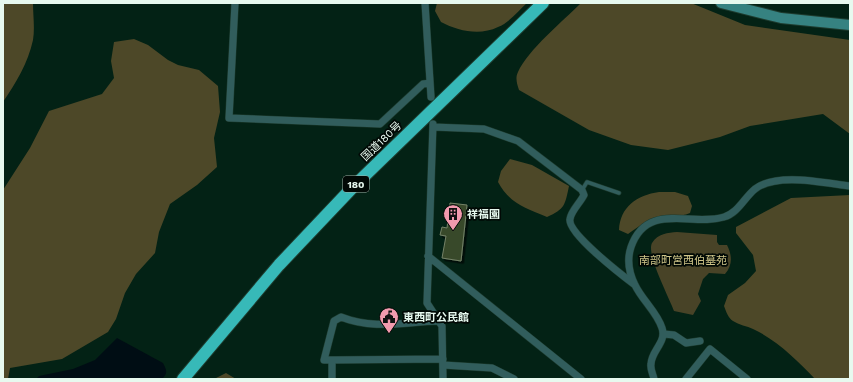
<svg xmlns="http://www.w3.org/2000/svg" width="853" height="382" font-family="'Work Sans','Noto Sans JP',sans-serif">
<defs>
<filter id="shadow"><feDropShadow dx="2.5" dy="2.5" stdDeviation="0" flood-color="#0009"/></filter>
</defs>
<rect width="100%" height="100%" fill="#032215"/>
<path fill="#484327" d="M 677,232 L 717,235 L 717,242 L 719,245 L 727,245 C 732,255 733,265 725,274 L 709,273 L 703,279 L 698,294 L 701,301 L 693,315 L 674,311 C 669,297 646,254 652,243 C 658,233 668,233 677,232 Z"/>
<path fill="#4d4828" d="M 3,3 L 33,3 C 33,15 35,28 33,40 C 28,63 16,83 3,102 Z
M 437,3 L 527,3 C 519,10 509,23 498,27 C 480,36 458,31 441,22 L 435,11 Z
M 581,3 L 691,3 L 745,25 L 850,40 L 850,134 L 823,114 L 750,126 L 720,137 L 668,150 L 631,145 L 589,130 L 519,90 C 517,84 515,78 518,72 C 528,50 563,21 581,3 Z
M 134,39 L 148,45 L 168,60 L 178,65 L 199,70 L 218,86 L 220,112 L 214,138 L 217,167 L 197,185 L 170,204 L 159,232 L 155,253 L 136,274 L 125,293 L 116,319 L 108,332 L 62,359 L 10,368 L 8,379 L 3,379 L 3,190 L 30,148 L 49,111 L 102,94 L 114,78 L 111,61 L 114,42 Z
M 510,159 L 532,165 L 569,186 C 565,205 565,209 547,217 C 525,208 510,204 498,182 L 501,171 Z
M 659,192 L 675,192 L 688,196 L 692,206 L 690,213 C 682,217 675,215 666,216 C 652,217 639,226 628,234 L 619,230 C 620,207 637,195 659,192 Z
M 850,195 L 850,379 L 815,379 C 798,361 777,340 753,329 C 747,326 739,325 733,321 C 728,318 726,311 724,306 L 728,295 L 745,283 L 756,271 L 753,255 L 736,233 L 736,227 L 791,198 Z
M 226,373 L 236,379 L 214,379 Z"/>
<path fill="#000d14" d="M 117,338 L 163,363 C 167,371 168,373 162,379 L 36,379 L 39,376 L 73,369 L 95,360 Z"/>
<path fill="#39482c" stroke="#748367" filter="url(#shadow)" d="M 450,203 L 467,205 L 461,261 L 442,258 L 446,236 L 440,235 L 442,227 L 447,228 Z"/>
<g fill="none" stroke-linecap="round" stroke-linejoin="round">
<g stroke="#1e3c2f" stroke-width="5">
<path id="lane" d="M 582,190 L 587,182 L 619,193"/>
</g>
<g stroke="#1e3c2f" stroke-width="8">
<path id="street" d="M 235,3 L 229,118 L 380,124 L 423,84 L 430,83
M 425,3 L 431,97
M 433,124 L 427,303 L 442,326 L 443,379
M 433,127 L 484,129 L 518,141 L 582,190 L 584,195 C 580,203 571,211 570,219 C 567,233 623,276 635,285
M 428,256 L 581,379
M 664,334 L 674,335 L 686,343 L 700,341
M 332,360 L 443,359
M 443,365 L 492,368 L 514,379
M 332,379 L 332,360 L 324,360 L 334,321 L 341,317 C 374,330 404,322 438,321
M 654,379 C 653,374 650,369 651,364 C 651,351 667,342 662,328 C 657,312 642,300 635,285 C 629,273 627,259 631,247 C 647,201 692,227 724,217 C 738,213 744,198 755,189 C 777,172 824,183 850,186
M 686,379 L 710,349 L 747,379"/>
</g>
<g stroke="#1e3c2f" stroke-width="12">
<path id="secondary" d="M 721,3 L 781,18 L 850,25"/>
</g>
<g stroke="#1e3c2f" stroke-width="14">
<path id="highway" d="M 183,379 L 279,265 L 352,188 L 543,3"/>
</g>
<use href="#lane" stroke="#315d5c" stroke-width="3.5"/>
<use href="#street" stroke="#315d5c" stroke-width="7"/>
<use href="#secondary" stroke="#368281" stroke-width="10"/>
<use href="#highway" stroke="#37b9b8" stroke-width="12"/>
</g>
<defs>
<g id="building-pin" transform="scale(1)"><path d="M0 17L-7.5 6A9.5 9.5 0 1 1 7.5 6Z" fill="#f29aae" stroke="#010905"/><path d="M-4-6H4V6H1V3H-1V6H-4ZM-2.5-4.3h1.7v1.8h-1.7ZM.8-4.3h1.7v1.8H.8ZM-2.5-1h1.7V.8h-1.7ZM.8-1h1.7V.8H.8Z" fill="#111"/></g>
<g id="civic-pin" transform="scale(1)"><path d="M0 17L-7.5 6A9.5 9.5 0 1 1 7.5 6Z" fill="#f29aae" stroke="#010905"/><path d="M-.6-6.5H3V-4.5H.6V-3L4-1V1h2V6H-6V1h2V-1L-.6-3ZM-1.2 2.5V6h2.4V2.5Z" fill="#111"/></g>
</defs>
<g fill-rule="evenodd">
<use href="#building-pin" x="453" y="214"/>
<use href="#civic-pin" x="389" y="317"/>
</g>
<g text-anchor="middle" stroke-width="3.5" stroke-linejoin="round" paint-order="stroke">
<rect fill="#010905" stroke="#a2b1a9" stroke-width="1" x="343" y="176" width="26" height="16" rx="3"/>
<g font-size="10" font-weight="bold" fill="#e7f9ef">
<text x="356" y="188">180</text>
</g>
<g font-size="11" fill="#e7f9ef" stroke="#010905">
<text transform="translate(381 141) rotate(-44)" y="4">国道180号</text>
</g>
<g font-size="11" font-weight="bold" fill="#e7f9ef" stroke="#010905" text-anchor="start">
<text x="467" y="218">祥福園</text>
<text x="403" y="321">東西町公民館</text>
</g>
<g font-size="11" fill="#cfc589" stroke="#010905">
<text x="683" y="264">南部町営西伯墓苑</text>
</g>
</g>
<rect width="853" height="382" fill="none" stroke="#e7f9ef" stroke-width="8"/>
</svg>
